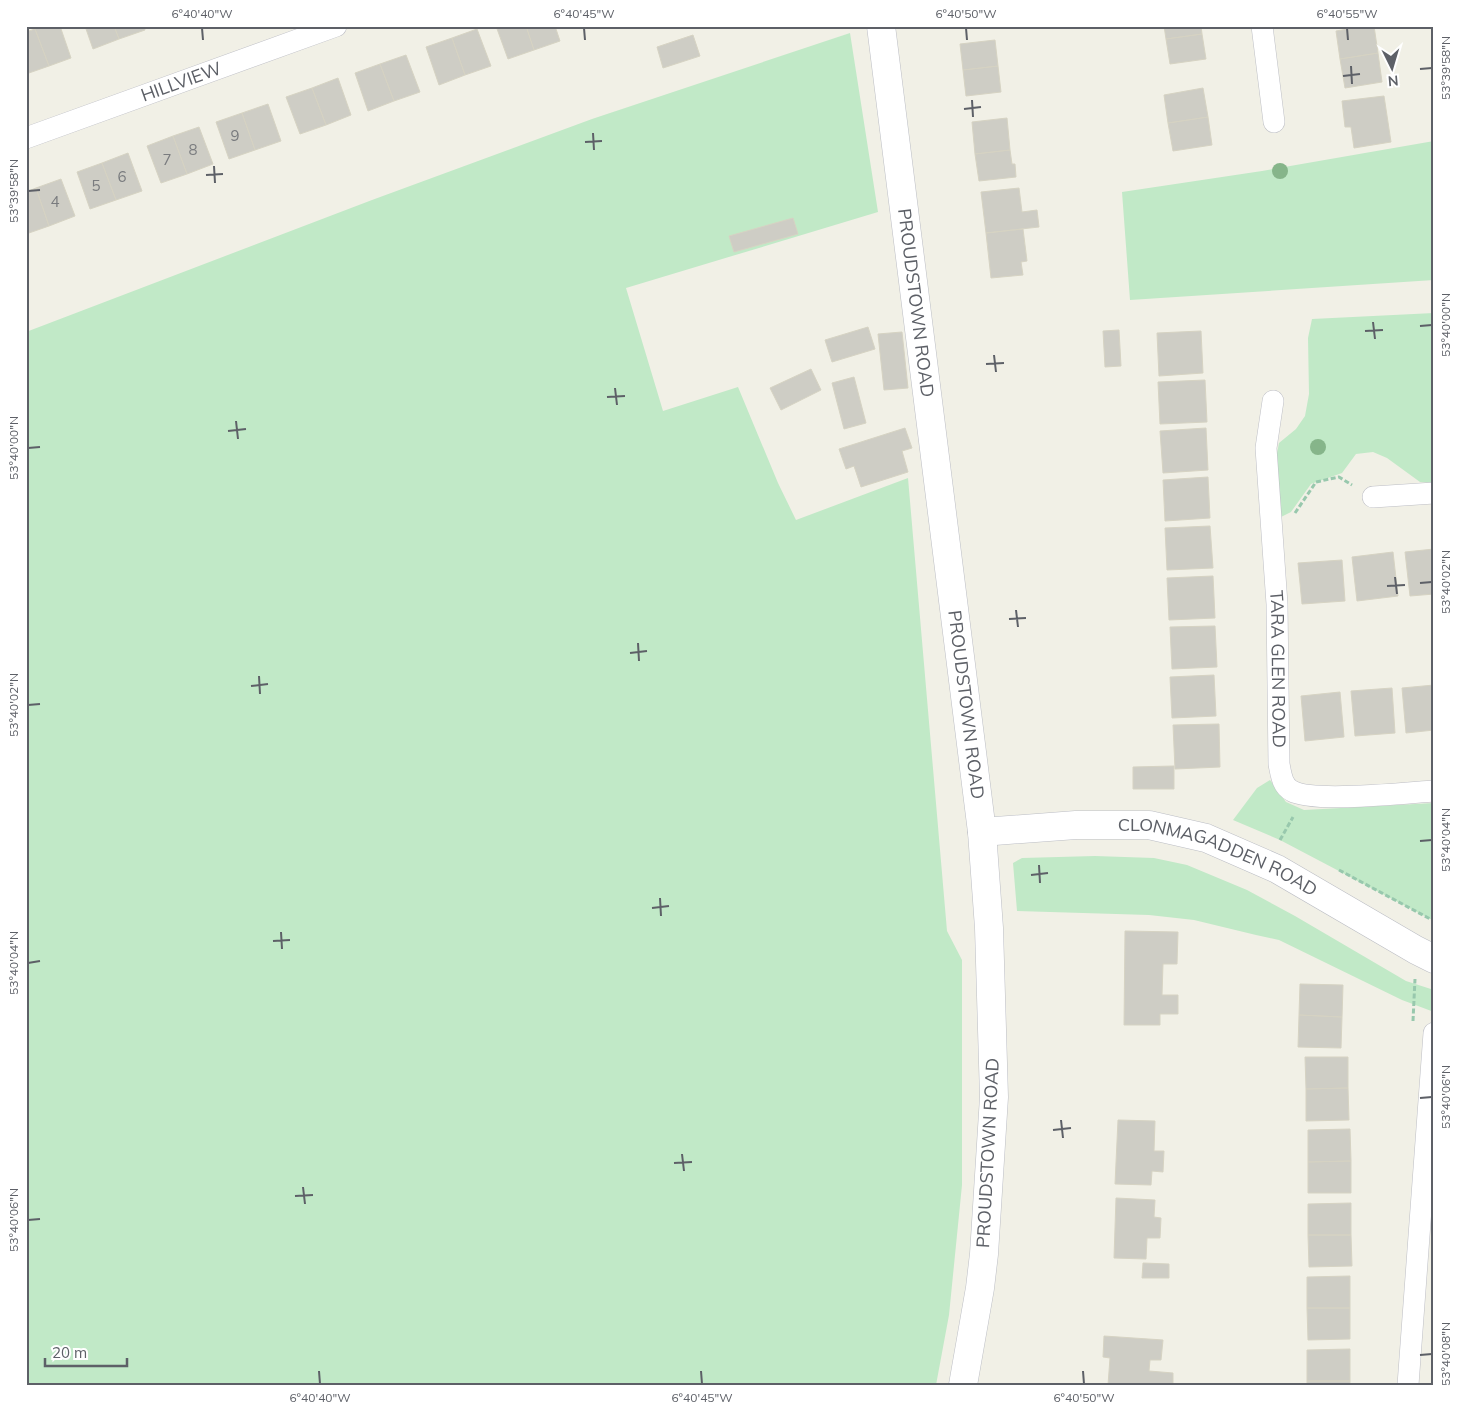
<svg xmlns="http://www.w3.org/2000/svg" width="1460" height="1411" font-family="Mulish,sans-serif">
<rect width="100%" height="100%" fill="#f1f0e6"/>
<path fill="#c1e9c7" d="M 850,33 L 878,212 L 626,288 L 663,411 L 738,387 L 778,483 L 796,520 L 908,478 L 947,931 L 962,960 L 962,1185 L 949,1315 L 936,1385 L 26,1385 L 26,332 L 372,200 L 592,119 Z
M 1434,141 L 1434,280 L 1130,300 L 1122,192 L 1262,171 Z
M 1434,313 L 1434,483 L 1420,482 L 1387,458 L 1373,452 L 1356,454 L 1342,473 L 1311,484 L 1291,512 L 1281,517 L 1276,458 L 1279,443 L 1296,429 L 1305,416 L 1309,394 L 1308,338 L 1312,319 Z
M 1270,780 L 1286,802 L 1304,810 L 1434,803 L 1434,921 L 1280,840 L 1233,820 L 1257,788 Z
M 1095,856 L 1154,858 L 1187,865 L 1247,890 L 1295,916 L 1406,981 L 1434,990 L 1434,1012 L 1402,1000 L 1279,940 L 1256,935 L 1194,920 L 1149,915 L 1017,911 L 1013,863 L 1022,858 Z"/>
<path fill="#cecdc5" stroke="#d6d3c3" d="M 42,26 L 60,26 L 71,58 L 49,66 L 35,29 Z
M 85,26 L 114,26 L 119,39 L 93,49 Z
M 114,26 L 144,26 L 145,30 L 119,39 Z
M 496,26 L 526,26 L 534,50 L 508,59 Z
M 526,26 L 555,26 L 560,41 L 534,50 Z
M 1164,26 L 1201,26 L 1202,34 L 1166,39 Z
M 1365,26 L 1374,26 L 1378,53 L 1340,59 L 1336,31 Z
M 35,29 L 49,66 L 26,74 L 26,32 Z
M 477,29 L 491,66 L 465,75 L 452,38 Z
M 1202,34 L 1206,59 L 1170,64 L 1166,39 Z
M 693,35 L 700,56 L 663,68 L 657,47 Z
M 452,38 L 465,75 L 439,85 L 426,47 Z
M 995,40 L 998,66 L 963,70 L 960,44 Z
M 1378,53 L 1382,82 L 1345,88 L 1340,59 Z
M 406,55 L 420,92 L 394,101 L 380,64 Z
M 380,64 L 394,101 L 368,111 L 355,73 Z
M 998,66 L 1001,92 L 966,96 L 963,70 Z
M 338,78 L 351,115 L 326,125 L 312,88 Z
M 312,88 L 326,125 L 300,134 L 286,97 Z
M 1203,88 L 1208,117 L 1168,123 L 1164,95 Z
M 1384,96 L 1391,142 L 1354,148 L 1351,127 L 1345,127 L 1342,101 Z
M 268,104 L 281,141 L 255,150 L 242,113 Z
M 242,113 L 255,150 L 229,159 L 216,122 Z
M 1208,117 L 1212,145 L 1173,151 L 1168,123 Z
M 1007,118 L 1010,150 L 975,154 L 972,122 Z
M 199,127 L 213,164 L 187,174 L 173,136 Z
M 173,136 L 187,174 L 161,183 L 147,146 Z
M 1010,150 L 1012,164 L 1015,164 L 1016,177 L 979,181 L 975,154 Z
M 128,153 L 142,191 L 116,200 L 102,163 Z
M 102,163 L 116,200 L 90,209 L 77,172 Z
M 61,179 L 75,216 L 49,226 L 36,188 Z
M 36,188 L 49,226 L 26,234 L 26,192 Z
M 1019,188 L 1022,212 L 1037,210 L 1039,227 L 986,233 L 981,192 Z
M 793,218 L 798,234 L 734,252 L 729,236 Z
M 1023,229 L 1027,261 L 1021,262 L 1023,275 L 991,278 L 986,233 Z
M 868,327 L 875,349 L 832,362 L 825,340 Z
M 1119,330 L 1121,366 L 1105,367 L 1103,331 Z
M 1201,331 L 1203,373 L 1159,376 L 1157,333 Z
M 902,332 L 908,388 L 884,390 L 878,334 Z
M 811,369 L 821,390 L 781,410 L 770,388 Z
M 854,377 L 866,423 L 844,429 L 832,383 Z
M 1205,380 L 1207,422 L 1160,424 L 1158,382 Z
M 905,428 L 912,448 L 902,451 L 908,472 L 861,487 L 854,466 L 846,469 L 839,449 Z
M 1206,428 L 1208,470 L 1163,473 L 1160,431 Z
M 1208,477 L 1210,518 L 1165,521 L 1163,480 Z
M 1210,526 L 1213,568 L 1167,570 L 1165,528 Z
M 1434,549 L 1434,594 L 1410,596 L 1405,552 Z
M 1393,552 L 1398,596 L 1357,601 L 1352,557 Z
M 1342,560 L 1345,601 L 1302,604 L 1298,563 Z
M 1213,576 L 1215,618 L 1169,620 L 1167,578 Z
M 1215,626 L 1217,667 L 1172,669 L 1170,627 Z
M 1214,675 L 1216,716 L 1172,718 L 1170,677 Z
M 1434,685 L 1434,730 L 1406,733 L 1402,688 Z
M 1392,688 L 1395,733 L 1355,736 L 1351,691 Z
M 1340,692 L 1344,737 L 1305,741 L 1301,696 Z
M 1219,724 L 1220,767 L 1175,769 L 1173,725 Z
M 1174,766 L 1174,789 L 1133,789 L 1133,767 Z
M 1125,931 L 1178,932 L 1177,964 L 1163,964 L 1162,995 L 1178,995 L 1178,1014 L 1160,1014 L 1160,1025 L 1124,1025 Z
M 1300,984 L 1343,985 L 1342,1017 L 1299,1015 Z
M 1299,1015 L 1342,1017 L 1341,1048 L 1298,1047 Z
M 1305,1057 L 1348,1057 L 1348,1088 L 1306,1089 Z
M 1348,1088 L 1349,1120 L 1306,1121 L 1306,1089 Z
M 1118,1120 L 1155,1121 L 1154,1151 L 1164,1151 L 1163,1172 L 1152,1171 L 1151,1185 L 1115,1184 Z
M 1350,1129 L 1351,1161 L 1308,1162 L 1308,1130 Z
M 1351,1161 L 1351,1193 L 1308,1193 L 1308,1162 Z
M 1116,1198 L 1155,1200 L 1154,1217 L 1161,1218 L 1160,1238 L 1147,1238 L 1146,1259 L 1114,1258 Z
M 1351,1203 L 1351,1235 L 1308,1235 L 1308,1204 Z
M 1308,1235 L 1351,1235 L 1352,1266 L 1309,1267 Z
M 1143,1263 L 1169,1264 L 1169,1278 L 1142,1278 Z
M 1350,1276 L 1350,1308 L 1307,1308 L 1307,1277 Z
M 1307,1308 L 1350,1308 L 1350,1339 L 1308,1340 Z
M 1104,1336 L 1163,1340 L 1161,1360 L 1150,1360 L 1149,1371 L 1173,1373 L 1173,1385 L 1108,1385 L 1110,1358 L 1103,1357 Z
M 1350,1349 L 1350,1381 L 1307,1381 L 1307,1350 Z
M 1307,1381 L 1350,1381 L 1350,1385 L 1307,1385 Z"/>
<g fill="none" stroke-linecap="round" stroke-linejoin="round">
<g stroke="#bdbec5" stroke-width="22">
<g id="street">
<path d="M 1262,26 L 1274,122"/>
<path id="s1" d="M 26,138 L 336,26"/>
<path id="s2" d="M 1273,401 L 1266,448 L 1277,604 L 1279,764 C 1281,774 1282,786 1292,791 C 1314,803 1405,793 1434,791"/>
<path d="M 1373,497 L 1434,493"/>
<path d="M 1408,1385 L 1434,1033"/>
</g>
</g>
<g stroke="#bbbdc4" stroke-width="29">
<g id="secondary">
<path id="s3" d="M 881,26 L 982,832 L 989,928 L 994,1097 L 984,1254 L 980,1288 L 963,1385"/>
<path id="s4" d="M 982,832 L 1076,825 L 1149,825 L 1206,838 L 1277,869 L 1416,950 L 1434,959"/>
</g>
</g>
<path stroke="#98c8ad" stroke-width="3" stroke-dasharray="5 2.5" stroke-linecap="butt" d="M 1295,513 L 1316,482 L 1339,477 L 1352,485
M 1280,840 L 1293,817
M 1339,870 L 1434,921
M 1413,1021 L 1415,979"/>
<use href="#street" stroke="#fff" stroke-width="21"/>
<use href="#secondary" stroke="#fff" stroke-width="28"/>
</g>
<g fill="#86b58a">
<circle cx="1280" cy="171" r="8"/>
<circle cx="1318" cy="447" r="8"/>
</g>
<path fill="none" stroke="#5d6067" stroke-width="2" d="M 202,28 L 203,40M 584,28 L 585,40M 966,28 L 967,40M 1347,28 L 1348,40M 1351,66 L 1352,84M 1420,69 L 1432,68M 1343,76 L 1360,74M 972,100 L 973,117M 964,109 L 981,107M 593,133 L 594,150M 585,142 L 602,141M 214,166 L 215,183M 206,175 L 223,174M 28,191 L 40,190M 1373,322 L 1375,339M 1420,326 L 1432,325M 1365,331 L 1383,330M 994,355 L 996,372M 986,364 L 1004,363M 615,388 L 617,405M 607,397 L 625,396M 236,421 L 238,439M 228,431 L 246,429M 28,448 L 40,447M 1395,577 L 1397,594M 1420,583 L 1432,582M 1387,586 L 1405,585M 1016,610 L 1018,627M 1009,619 L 1026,618M 638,643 L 639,661M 630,653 L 647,651M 259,676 L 260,694M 251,686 L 268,684M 28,705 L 40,704M 1420,841 L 1432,840M 1039,865 L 1040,883M 1031,875 L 1048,873M 660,898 L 661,916M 652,908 L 669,906M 281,932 L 282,949M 273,941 L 290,940M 28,963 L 40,961M 1420,1098 L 1432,1097M 1061,1120 L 1063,1138M 1053,1130 L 1071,1128M 682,1154 L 684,1171M 674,1163 L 692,1162M 303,1187 L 305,1204M 295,1196 L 313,1195M 28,1220 L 40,1219M 1420,1355 L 1432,1354M 319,1371 L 320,1384M 701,1371 L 702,1384M 1083,1371 L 1084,1384"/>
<g text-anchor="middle" stroke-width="4" stroke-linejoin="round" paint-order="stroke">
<g font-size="15" fill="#797b7e">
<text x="235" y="141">9</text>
<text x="193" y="155">8</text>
<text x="167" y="165">7</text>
<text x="122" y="182">6</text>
<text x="96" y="191">5</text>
<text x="55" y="207">4</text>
</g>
<g font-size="18" fill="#5d6067" stroke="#fff">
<text dy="6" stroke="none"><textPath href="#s1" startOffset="165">HILLVIEW</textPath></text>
<text dy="6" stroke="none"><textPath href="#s3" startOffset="279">PROUDSTOWN ROAD</textPath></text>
<text dy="6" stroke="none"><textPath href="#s2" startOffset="269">TARA GLEN ROAD</textPath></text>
<text dy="6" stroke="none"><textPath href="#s3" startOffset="684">PROUDSTOWN ROAD</textPath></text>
<text dy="6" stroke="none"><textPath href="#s4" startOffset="242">CLONMAGADDEN ROAD</textPath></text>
<text transform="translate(988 1153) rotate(-87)" y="6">PROUDSTOWN ROAD</text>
</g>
</g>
<rect width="1460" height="1411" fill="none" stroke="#ffffff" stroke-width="55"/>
<g transform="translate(1392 68) rotate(175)" stroke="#ffffff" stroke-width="4" paint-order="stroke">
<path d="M0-4L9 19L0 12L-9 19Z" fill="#5d6067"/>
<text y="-8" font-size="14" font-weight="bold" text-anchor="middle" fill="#5d6067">N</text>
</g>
<path d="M45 1358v8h82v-8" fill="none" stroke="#5d6067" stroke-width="2.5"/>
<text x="52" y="1358" font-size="15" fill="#5d6067" stroke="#ffffff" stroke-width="4" paint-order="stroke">20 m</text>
<rect x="28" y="28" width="1404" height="1356" fill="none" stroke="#5d6067" stroke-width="2"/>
<g font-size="12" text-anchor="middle" fill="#5d6067">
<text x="202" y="18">6°40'40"W</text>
<text x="584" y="18">6°40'45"W</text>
<text x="966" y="18">6°40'50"W</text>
<text x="1347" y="18">6°40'55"W</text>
<text transform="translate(1446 68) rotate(-90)" y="4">53°39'58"N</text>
<text transform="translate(14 191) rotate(-90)" y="4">53°39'58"N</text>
<text transform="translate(1446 325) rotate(-90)" y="4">53°40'00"N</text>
<text transform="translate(14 448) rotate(-90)" y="4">53°40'00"N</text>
<text transform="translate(1446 582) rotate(-90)" y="4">53°40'02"N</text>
<text transform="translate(14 705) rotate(-90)" y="4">53°40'02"N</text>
<text transform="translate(1446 840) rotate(-90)" y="4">53°40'04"N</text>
<text transform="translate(14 963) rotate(-90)" y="4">53°40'04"N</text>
<text transform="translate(1446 1097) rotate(-90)" y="4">53°40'06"N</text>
<text transform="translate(14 1220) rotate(-90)" y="4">53°40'06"N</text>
<text transform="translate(1446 1354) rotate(-90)" y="4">53°40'08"N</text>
<text x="320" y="1402">6°40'40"W</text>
<text x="702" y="1402">6°40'45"W</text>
<text x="1084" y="1402">6°40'50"W</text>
</g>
</svg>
